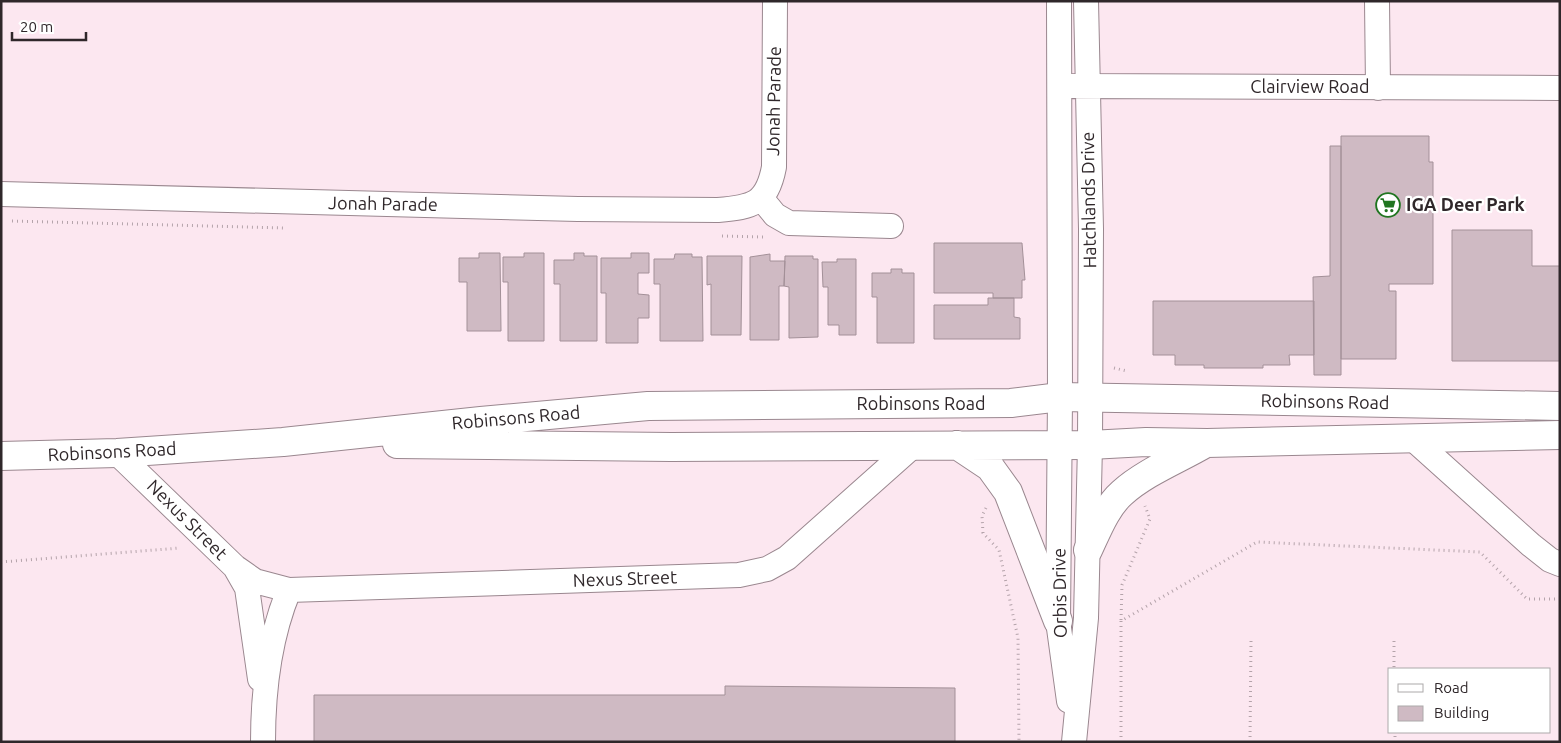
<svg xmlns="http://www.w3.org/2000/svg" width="1561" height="743" font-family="Ubuntu,sans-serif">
<rect width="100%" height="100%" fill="#fce7f0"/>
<path fill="#cfbac3" stroke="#a39098" d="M 1341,136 L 1429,136 L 1429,162 L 1433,162 L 1433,284 L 1389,284 L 1389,291 L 1396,291 L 1396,359 L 1341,359 Z
M 1330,146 L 1341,146 L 1341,375 L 1314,375 L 1313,277 L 1330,276 Z
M 1452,230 L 1532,230 L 1532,266 L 1560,266 L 1560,361 L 1452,361 Z
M 934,243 L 1022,243 L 1025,280 L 1022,280 L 1022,298 L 993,298 L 993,293 L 934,293 Z
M 479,253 L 500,253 L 501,331 L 467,331 L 467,282 L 459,282 L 459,258 L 479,258 Z
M 524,253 L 544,253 L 544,341 L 508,341 L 508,282 L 503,282 L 503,257 L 524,257 Z
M 574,253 L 584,253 L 584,256 L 597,256 L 597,341 L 560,341 L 560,284 L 554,284 L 554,260 L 574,260 Z
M 631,253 L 649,253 L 649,273 L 638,273 L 638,294 L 649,295 L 649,318 L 638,318 L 638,343 L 606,343 L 606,293 L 601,293 L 601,258 L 631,258 Z
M 675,254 L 692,254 L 692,257 L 702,257 L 703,341 L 660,341 L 660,284 L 654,284 L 654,259 L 674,259 Z
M 770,254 L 770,261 L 785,261 L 784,286 L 779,286 L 779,340 L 750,340 L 750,257 Z
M 707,256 L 742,256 L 741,335 L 711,335 L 711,284 L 707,285 Z
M 785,256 L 813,256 L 813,259 L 818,259 L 818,337 L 789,338 L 789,287 L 784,286 Z
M 837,259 L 856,259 L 856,335 L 839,335 L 839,325 L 828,325 L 828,287 L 823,287 L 822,262 L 837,262 Z
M 891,269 L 902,269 L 902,273 L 914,273 L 914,343 L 877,343 L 877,297 L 872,297 L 872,273 L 891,273 Z
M 988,298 L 1014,298 L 1014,317 L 1020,318 L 1020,339 L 934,339 L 934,305 L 988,305 Z
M 1153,301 L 1314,301 L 1314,355 L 1289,355 L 1290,365 L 1263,365 L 1263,368 L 1204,368 L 1204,365 L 1175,365 L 1175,355 L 1153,355 Z
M 725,686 L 955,688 L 955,742 L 314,742 L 314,695 L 725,695 Z"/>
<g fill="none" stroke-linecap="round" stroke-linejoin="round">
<g stroke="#9a878f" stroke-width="26">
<path id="minor" d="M 1059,1 L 1060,397 L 1058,621 L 1069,701
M 1377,1 L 1378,88
M 1072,86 L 1560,88
M 1,194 L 578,209 L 718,210 C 753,207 767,204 774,167 L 775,1
M 761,198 L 775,215 L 789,223 L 891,226
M 1412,438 L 1531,545 L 1550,560 L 1560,564
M 117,453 L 235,567 L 255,581 L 289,590 L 739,575 L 767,569 L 787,558 L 914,445
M 235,567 L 247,588 L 260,679
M 263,742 C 263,690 269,638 289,590
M 1074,742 L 1086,618 L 1090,445 L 1091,229 L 1086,1"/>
</g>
<g stroke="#9a878f" stroke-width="30">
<path id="major" d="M 397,444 L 671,447 L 1090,445 L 1146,442 L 1207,443 L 1560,435
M 957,445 L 990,467 L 1008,492 L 1058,621
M 1,456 L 117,453 L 283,442 L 481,421 L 648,406 L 1011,403 L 1060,397 L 1560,406
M 1088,550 C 1097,531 1106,507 1122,493 C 1145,472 1179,459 1206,443"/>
</g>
<path stroke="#b4a3aa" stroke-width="3" stroke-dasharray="1 4" stroke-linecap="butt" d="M 12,221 L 286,228
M 722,236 L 763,237
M 1114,368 L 1127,371
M 986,508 L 982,516 L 983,533 L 999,550 L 1018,638 L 1019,742
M 1,562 L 180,548
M 1121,620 L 1122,585 L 1150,519 L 1145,506
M 1394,641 L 1394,669
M 1121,742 L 1121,621 L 1257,542 L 1480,552 L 1527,599 L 1560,599
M 1250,742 L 1251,641
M 1395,742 L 1395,732"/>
<use href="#minor" stroke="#fff" stroke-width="24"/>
<use href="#major" stroke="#fff" stroke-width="28"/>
</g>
<defs>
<g id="supermarket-ring" transform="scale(1.25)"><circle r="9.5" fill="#fff" stroke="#207520" stroke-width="1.5"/><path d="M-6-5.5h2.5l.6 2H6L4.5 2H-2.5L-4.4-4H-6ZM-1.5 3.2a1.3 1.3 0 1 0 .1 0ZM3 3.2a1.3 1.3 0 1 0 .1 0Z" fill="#207520"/></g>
</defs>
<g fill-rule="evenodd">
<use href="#supermarket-ring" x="1388" y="205"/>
</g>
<g text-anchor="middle" stroke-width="4.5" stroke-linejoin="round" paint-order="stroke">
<g font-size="18" fill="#2f272a" stroke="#fff">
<text x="1310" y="93">Clairview Road</text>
<text transform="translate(774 101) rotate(-89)" y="6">Jonah Parade</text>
<text transform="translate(1089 200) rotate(-91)" y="6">Hatchlands Drive</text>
<text transform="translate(383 204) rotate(1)" y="6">Jonah Parade</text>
<text transform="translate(1325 402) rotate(1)" y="6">Robinsons Road</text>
<text x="921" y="410">Robinsons Road</text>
<text transform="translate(516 418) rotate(-5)" y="6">Robinsons Road</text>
<text transform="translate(112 452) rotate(-3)" y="6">Robinsons Road</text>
<text transform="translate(187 520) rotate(45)" y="6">Nexus Street</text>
<text transform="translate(625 579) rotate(-2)" y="6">Nexus Street</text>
<text transform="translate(1060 593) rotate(-91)" y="6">Orbis Drive</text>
</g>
<g font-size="18" font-weight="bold" fill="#2f272a" stroke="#fff" text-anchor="start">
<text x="1406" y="211">IGA Deer Park</text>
</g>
</g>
<rect width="1561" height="743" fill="none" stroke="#2f272a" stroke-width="5"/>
<rect x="1388" y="668" width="162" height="65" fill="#ffffff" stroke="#aca9aa"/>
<rect x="1398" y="684" width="25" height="8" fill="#ffffff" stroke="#aca9aa"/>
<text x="1434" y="693" font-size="15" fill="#2f272a">Road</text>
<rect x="1398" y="706" width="25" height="15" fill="#cfbac3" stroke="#aca9aa"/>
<text x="1434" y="718" font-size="15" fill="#2f272a">Building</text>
<path d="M12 32v8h74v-8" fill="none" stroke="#2f272a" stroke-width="2.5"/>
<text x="20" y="32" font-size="15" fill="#2f272a" stroke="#ffffff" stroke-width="4" paint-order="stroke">20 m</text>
</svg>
